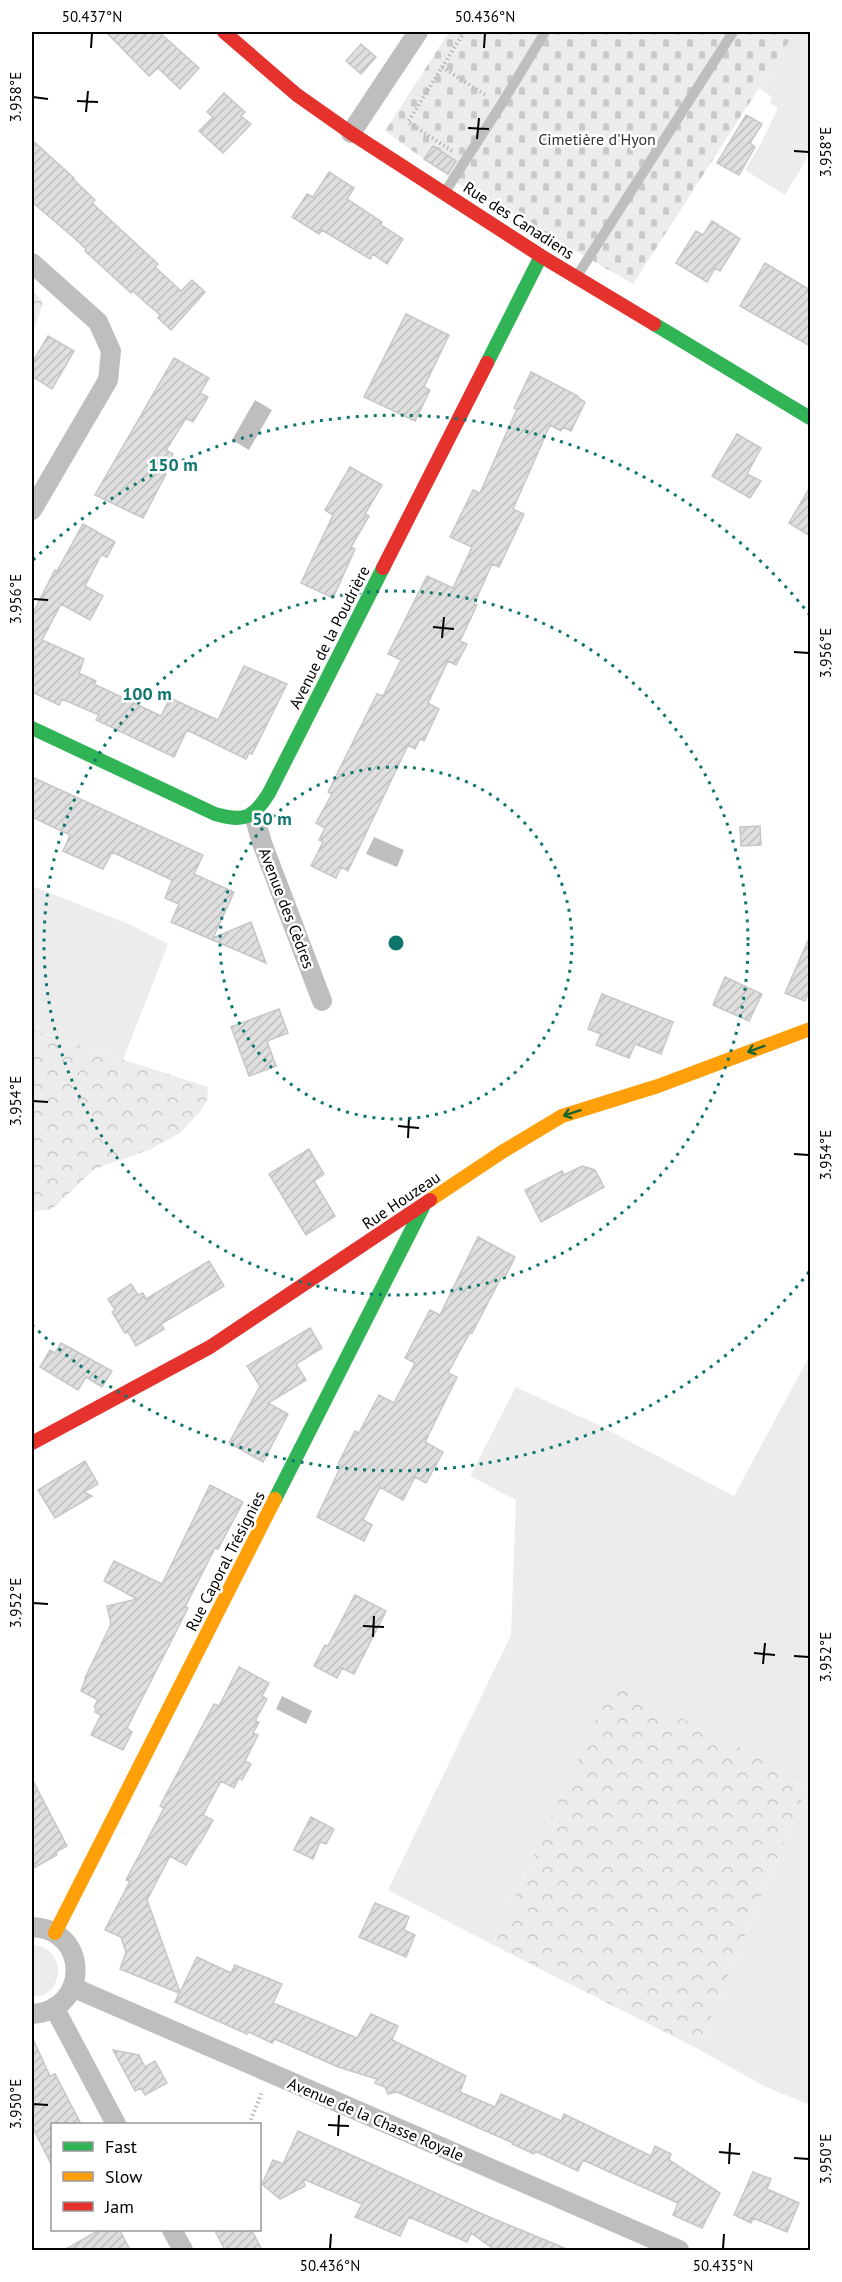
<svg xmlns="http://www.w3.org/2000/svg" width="842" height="2282" font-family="'PT Sans',sans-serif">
<defs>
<pattern id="forest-crowns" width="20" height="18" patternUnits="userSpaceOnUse" patternTransform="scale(1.5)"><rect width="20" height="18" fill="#ececec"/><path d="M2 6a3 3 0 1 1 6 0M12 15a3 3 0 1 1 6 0" fill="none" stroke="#c9c9c9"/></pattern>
<pattern id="cemetery-stones" width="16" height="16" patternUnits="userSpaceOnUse" patternTransform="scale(1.5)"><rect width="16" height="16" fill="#ececec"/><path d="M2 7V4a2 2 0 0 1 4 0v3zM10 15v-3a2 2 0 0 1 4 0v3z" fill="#c9c9c9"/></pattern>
<pattern id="building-hatch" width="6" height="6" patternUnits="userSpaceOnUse" patternTransform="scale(1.5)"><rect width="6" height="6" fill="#dfdfdf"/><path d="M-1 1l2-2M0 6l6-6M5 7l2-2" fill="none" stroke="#bebebe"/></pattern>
</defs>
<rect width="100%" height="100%" fill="#fff"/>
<path fill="#ececec" d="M 795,32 L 810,32 L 810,153 L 785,195 L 745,170 L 761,143 L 778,108 L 770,103 L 772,97 L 759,88 Z
M 32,886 L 129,924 L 168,944 L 123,1060 L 32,1030 Z
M 810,1355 L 810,2105 L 766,2087 L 698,2049 L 809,1781 L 528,1867 L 493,1945 L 388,1890 L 511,1635 L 516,1500 L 470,1476 L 516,1387 L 600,1426 L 734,1496 Z
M 32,1945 C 56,1947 65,1969 52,1989 L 44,1995 L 32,1997 Z"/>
<path fill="url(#forest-crowns)" d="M 32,290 L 43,302 L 38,319 L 32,331 Z
M 32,1030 L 208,1087 L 207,1100 L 200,1112 L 180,1133 L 151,1149 L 95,1169 L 52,1209 L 32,1212 Z
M 612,1684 L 809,1782 L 698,2049 L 493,1945 Z"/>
<path fill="url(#cemetery-stones)" d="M 449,32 L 795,32 L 633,284 L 457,183 L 385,131 Z"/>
<path fill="#bfbfbf" d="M 255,400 L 272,410 L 249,450 L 232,440 Z
M 374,837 L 404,850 L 397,867 L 366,854 Z
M 282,1696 L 312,1711 L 306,1724 L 276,1709 Z"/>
<path fill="url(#building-hatch)" stroke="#c7c7c7" stroke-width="1.5" d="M 106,32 L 159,32 L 199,68 L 180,89 L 158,68 L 149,76 Z
M 361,44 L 376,57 L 361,74 L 346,61 Z
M 224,93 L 245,112 L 241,116 L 251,124 L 223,153 L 199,131 L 213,117 L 207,112 Z
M 746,115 L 762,124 L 750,143 L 755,147 L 739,175 L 717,163 Z
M 32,140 L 74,178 L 73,179 L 95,200 L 92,203 L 158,264 L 155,267 L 181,291 L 192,280 L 205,292 L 171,330 L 158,318 L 160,315 L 146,303 L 133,291 L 131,293 L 85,251 L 86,249 L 73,237 L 32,202 Z
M 433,146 L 456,161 L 448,174 L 424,159 Z
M 329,172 L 354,188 L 347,199 L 382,222 L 381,225 L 403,239 L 387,264 L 373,254 L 370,259 L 322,230 L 319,234 L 292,217 L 307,194 L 313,197 Z
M 712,221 L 740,239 L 720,271 L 715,268 L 707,282 L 676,263 L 696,231 L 703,235 Z
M 765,263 L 810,290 L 810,346 L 740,306 Z
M 406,314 L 449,335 L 424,387 L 430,390 L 415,421 L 364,397 Z
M 48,336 L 74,351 L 52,389 L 32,376 L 32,363 Z
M 174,358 L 209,378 L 200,393 L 208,397 L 193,422 L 186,418 L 166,450 L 173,454 L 163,472 L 166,474 L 143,518 L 95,495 Z
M 531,372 L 578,396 L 578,398 L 585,402 L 571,431 L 563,427 L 561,431 L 550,425 L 513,509 L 524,514 L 499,567 L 492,564 L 474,604 L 477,605 L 460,641 L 467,644 L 456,665 L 448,661 L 428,703 L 439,709 L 424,741 L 420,739 L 415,749 L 408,745 L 348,871 L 341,867 L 336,878 L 311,866 L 323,842 L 319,840 L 325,828 L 316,823 L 332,794 L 328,792 L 377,694 L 383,696 L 401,660 L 388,654 L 427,576 L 453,588 L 472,547 L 450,537 L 473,490 L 480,493 L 517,409 L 514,408 Z
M 737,434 L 761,448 L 747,474 L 761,481 L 750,498 L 712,476 Z
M 350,467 L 382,485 L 365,514 L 369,516 L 351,547 L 355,549 L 333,598 L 301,583 L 333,515 L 325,510 Z
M 810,487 L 810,536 L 789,523 Z
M 83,524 L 115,542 L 107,557 L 101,555 L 85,586 L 103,596 L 90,620 L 61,604 L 42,640 L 84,659 L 79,673 L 96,681 L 94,684 L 161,716 L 170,698 L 218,720 L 244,666 L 287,684 L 252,754 L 249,753 L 246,759 L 187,730 L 174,757 L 96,720 L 99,715 L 62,699 L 59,705 L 32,692 L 32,615 L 55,570 L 57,571 Z
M 32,777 L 203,855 L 194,874 L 234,892 L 213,938 L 251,922 L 266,963 L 171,922 L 179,904 L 165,898 L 172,880 L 112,852 L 103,869 L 63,851 L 70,835 L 32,817 Z
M 760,826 L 761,845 L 741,846 L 740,827 Z
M 810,936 L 810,989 L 805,1001 L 785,993 Z
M 725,977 L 762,994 L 749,1021 L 713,1005 Z
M 602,994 L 673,1022 L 661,1054 L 635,1044 L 629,1058 L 596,1045 L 601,1034 L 588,1029 Z
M 279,1009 L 288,1033 L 267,1041 L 276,1066 L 249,1076 L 231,1027 Z
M 309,1149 L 324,1174 L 314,1181 L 335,1216 L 306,1235 L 269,1174 Z
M 582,1166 L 595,1170 L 604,1187 L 541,1222 L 525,1190 L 562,1171 L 564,1175 Z
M 478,1237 L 515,1257 L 506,1275 L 503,1274 L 472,1333 L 470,1332 L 448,1373 L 457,1377 L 425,1442 L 443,1452 L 426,1483 L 415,1477 L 403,1500 L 380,1487 L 363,1520 L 372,1525 L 364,1541 L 317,1517 L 341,1466 L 338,1464 L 355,1431 L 359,1433 L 379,1395 L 394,1403 L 415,1363 L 405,1358 L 430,1310 L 440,1315 Z
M 209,1261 L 224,1286 L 161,1324 L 164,1329 L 136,1346 L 128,1332 L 125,1333 L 112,1312 L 115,1310 L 108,1299 L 131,1284 L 138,1295 L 143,1293 L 146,1299 Z
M 310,1328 L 322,1348 L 296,1364 L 306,1380 L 268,1403 L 288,1414 L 263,1462 L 229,1443 L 260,1386 L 247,1366 Z
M 61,1343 L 112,1371 L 102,1387 L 86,1377 L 78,1390 L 40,1367 L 50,1350 L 55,1353 Z
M 85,1461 L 98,1484 L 84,1492 L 92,1496 L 55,1518 L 38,1490 Z
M 210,1485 L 243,1502 L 218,1549 L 215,1548 L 185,1607 L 188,1608 L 127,1728 L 132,1732 L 123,1750 L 91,1735 L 101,1715 L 95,1712 L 96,1708 L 94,1707 L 98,1700 L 81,1691 L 86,1678 L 85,1678 L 111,1624 L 107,1606 L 137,1599 L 104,1581 L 114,1561 L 162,1584 Z
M 355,1595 L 386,1611 L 354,1674 L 342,1668 L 337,1678 L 314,1666 L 325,1645 L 328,1646 Z
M 239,1667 L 269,1683 L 262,1696 L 267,1699 L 255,1721 L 259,1722 L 253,1733 L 258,1735 L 245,1761 L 251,1764 L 242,1780 L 239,1778 L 234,1788 L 221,1781 L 203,1815 L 213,1820 L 200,1843 L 199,1843 L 186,1865 L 170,1856 L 147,1900 L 180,1992 L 197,1957 L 231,1973 L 235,1965 L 282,1984 L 273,2003 L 357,2038 L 371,2014 L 398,2026 L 392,2040 L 466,2076 L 460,2092 L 495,2107 L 501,2094 L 561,2121 L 564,2114 L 651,2156 L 655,2146 L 671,2154 L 669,2160 L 720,2193 L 702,2228 L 673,2215 L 678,2203 L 583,2160 L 578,2171 L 535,2151 L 534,2154 L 512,2144 L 513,2143 L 397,2092 L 388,2094 L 385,2087 L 375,2083 L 377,2079 L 338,2067 L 275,2039 L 272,2043 L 249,2032 L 247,2034 L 175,2002 L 179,1993 L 120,1969 L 126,1952 L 121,1937 L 105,1930 L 130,1881 L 126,1880 L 164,1808 L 160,1806 L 214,1704 L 219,1706 Z
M 32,1779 L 67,1846 L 56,1852 L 57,1855 L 32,1869 Z
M 311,1817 L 334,1829 L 326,1844 L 320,1842 L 313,1859 L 294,1850 Z
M 375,1903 L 409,1917 L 404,1930 L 415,1935 L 406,1957 L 359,1937 Z
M 32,2037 L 50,2076 L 55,2074 L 81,2124 L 52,2124 L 52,2166 L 32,2126 Z
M 113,2050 L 139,2055 L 145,2067 L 155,2061 L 167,2083 L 145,2095 L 141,2088 L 135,2091 Z
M 298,2131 L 480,2213 L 569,2250 L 495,2250 L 471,2233 L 467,2242 L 409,2217 L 400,2236 L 355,2217 L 362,2204 L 303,2179 L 305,2186 L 280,2199 L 262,2184 L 273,2160 L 283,2164 Z
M 753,2172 L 771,2179 L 767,2189 L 799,2203 L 787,2232 L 753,2218 L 751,2223 L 734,2215 Z
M 101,2229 L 119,2229 L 130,2250 L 64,2250 Z
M 214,2229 L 251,2229 L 262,2250 L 225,2250 Z"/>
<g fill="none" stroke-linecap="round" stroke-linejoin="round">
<path stroke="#b9b9b9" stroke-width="4" stroke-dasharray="1.5 3" stroke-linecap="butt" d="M 442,67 L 487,96
M 452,151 L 408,122 L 464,32
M 249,2124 L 262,2092"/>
<path stroke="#bebebe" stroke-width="10" d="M 445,192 L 501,105 L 545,32
M 577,276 L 733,32"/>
<path stroke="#bebebe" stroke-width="20" d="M 351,133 L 418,32
M 32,263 L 98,322 L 111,351 L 108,380 L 32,510
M 254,815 L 262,843 L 322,1001
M 32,1927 C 90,1929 90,2011 32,2014
M 72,1987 L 679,2250
M 55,2009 L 116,2124
M 172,2230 L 183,2250"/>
<path stroke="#30b455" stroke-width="14" d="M 654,324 L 810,418
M 487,363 L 541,256
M 32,728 L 215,814 C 244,822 253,819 269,793 L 383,568
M 275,1499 L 423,1207"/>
<path stroke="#ff9f0a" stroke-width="14" d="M 430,1200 L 502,1152 L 562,1116 L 658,1086 L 810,1029
M 55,1933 L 275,1499"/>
<path stroke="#e5322d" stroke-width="14" d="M 224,32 L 297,95 L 351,133 L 541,256 L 654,324
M 383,568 L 487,363
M 32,1443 L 210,1347 L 430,1200"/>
</g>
<defs><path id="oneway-shaft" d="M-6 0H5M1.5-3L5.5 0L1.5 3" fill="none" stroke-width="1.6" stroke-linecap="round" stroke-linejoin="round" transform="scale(1.5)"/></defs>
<g stroke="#1a632f">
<use href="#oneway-shaft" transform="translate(756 1049) rotate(160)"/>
<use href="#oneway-shaft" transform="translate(572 1113) rotate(162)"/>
</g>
<path fill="none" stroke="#000" stroke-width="2" d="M 91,48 L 92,33M 484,48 L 485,33M 33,97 L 48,99M 77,101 L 98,102M 86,112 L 88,91M 468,128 L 489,129M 477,139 L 479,118M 794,151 L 809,152M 33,599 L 48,600M 433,627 L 454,629M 442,638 L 444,617M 794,652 L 809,653M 33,1101 L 48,1102M 398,1126 L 419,1128M 408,1138 L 409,1117M 794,1154 L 809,1155M 33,1603 L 48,1604M 363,1626 L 384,1627M 373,1637 L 374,1616M 754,1653 L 775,1655M 794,1656 L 809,1657M 763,1664 L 765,1643M 33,2104 L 48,2105M 328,2125 L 349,2126M 338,2136 L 339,2115M 719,2152 L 740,2154M 794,2158 L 809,2159M 729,2164 L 730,2143M 330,2249 L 331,2234M 723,2249 L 724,2234"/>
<g fill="none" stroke="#0f766e" stroke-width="3" stroke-dasharray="3 6">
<circle cx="396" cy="943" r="176"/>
<circle cx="396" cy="943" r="352"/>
<path d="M809 1272A528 528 0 0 1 33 1326M33 560A528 528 0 0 1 809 614"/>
</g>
<g text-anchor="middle" stroke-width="5" stroke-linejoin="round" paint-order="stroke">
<g font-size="16" fill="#333" stroke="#fff">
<text x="597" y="145">Cimetière d'Hyon</text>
</g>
<g font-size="16" fill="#000" stroke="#fff">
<text transform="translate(519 220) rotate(33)" y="6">Rue des Canadiens</text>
<text transform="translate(329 637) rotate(-63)" y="6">Avenue de la Poudrière</text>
<text transform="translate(287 908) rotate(69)" y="6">Avenue des Cèdres</text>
<text transform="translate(401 1200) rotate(-34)" y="6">Rue Houzeau</text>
<text transform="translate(225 1561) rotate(-63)" y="6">Rue Caporal Trésignies</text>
<text transform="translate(376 2119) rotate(23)" y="6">Avenue de la Chasse Royale</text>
</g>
</g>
<circle cx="396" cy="943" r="9" fill="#0f766e" stroke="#fff" stroke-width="3"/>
<g font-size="18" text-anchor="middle" font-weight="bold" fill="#0f766e" stroke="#fff" stroke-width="5" stroke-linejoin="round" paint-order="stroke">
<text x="173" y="471">150 m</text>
<text x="147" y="700">100 m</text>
<text x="272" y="825">50 m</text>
</g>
<rect width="842" height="2282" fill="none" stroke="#ffffff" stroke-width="66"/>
<rect x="51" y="2123" width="210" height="108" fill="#ffffff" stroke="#999999" stroke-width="1.5"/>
<rect x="63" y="2142" width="30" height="9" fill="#30b455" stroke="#999999" stroke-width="1.5"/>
<text x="105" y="2153" font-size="18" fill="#000000">Fast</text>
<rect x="63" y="2172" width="30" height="9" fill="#ff9f0a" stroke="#999999" stroke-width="1.5"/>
<text x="105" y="2183" font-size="18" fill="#000000">Slow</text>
<rect x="63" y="2202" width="30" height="9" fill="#e5322d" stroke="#999999" stroke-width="1.5"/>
<text x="105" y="2213" font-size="18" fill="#000000">Jam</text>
<rect x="33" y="33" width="776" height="2216" fill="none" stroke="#000" stroke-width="2"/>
<g font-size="15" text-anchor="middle" fill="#000">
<text x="92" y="22">50.437°N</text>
<text x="485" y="22">50.436°N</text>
<text transform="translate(16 97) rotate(-90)" y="5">3.958°E</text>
<text transform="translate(826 152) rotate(-90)" y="5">3.958°E</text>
<text transform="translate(16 599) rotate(-90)" y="5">3.956°E</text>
<text transform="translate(826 653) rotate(-90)" y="5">3.956°E</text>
<text transform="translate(16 1101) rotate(-90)" y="5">3.954°E</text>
<text transform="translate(826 1155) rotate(-90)" y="5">3.954°E</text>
<text transform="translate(16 1603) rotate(-90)" y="5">3.952°E</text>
<text transform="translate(826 1657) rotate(-90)" y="5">3.952°E</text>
<text transform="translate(16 2104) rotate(-90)" y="5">3.950°E</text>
<text transform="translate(826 2159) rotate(-90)" y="5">3.950°E</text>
<text x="330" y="2271">50.436°N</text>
<text x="723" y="2271">50.435°N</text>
</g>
</svg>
